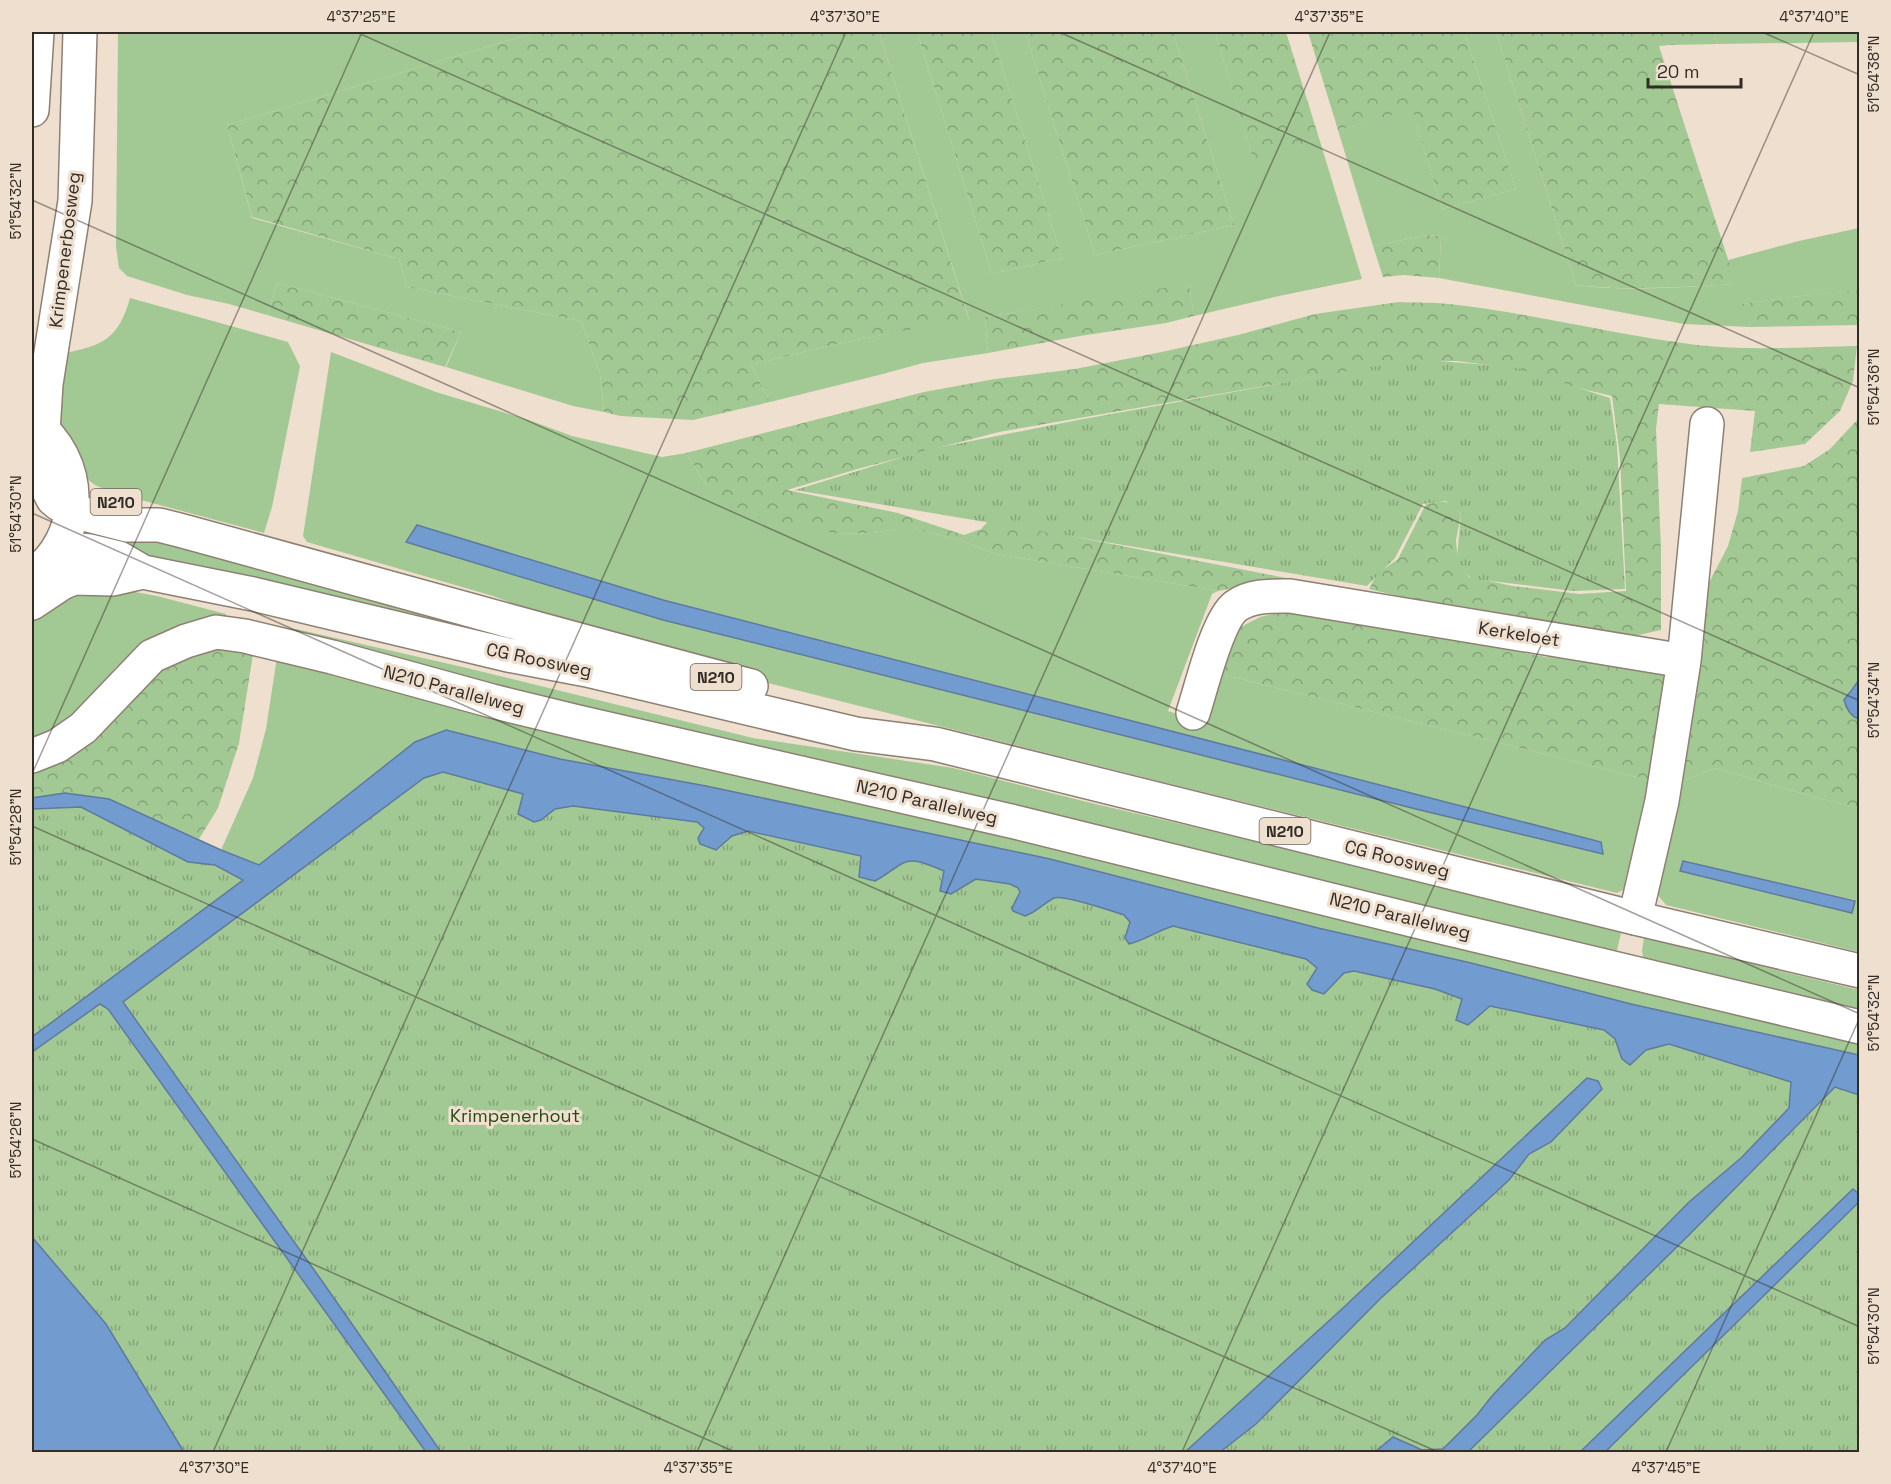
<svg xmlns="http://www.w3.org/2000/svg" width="1891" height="1484" font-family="'Space Grotesk',sans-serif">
<defs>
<pattern id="forest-crowns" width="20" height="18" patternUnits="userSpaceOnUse" patternTransform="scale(1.5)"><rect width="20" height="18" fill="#a2c994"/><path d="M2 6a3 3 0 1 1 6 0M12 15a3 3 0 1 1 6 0" fill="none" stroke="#85a379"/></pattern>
<pattern id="park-tufts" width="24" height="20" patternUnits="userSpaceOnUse" patternTransform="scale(1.5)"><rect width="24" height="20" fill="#a2c994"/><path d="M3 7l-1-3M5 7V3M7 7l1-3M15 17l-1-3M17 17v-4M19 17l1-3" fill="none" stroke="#85a379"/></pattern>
</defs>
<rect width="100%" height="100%" fill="#efdfcf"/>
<path fill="#a2c994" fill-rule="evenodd" d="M 118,32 L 537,32 L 227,125 L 252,218 L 399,259 L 407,287 L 581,321 L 600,374 L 604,412 L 573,406 L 446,367 L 461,332 L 277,283 L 267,315 L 229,304 L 187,295 L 127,276 L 119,268 L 116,247 Z
M 879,32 L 917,32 L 992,274 L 1062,258 L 991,32 L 1025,32 L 1095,255 L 1234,225 L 1173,32 L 1215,32 L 1254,161 L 1319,138 L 1362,279 L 1279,296 L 1194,316 L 1189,285 L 985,317 L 988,353 L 923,363 L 879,375 L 770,402 L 751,365 C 823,346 896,331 969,319 Z
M 1464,32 L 1496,32 L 1576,285 C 1629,292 1682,287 1735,284 L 1728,260 L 1799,241 L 1859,228 L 1859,291 L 1791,297 L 1743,304 L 1750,327 L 1684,324 L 1439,278 L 1441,236 L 1428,235 L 1373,246 L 1338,130 L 1412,108 L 1442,209 L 1516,189 Z
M 1711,32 L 1859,32 L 1859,42 L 1718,44 Z
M 130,298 L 288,342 L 300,366 L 272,507 L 264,533 L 111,492 L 95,485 L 87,479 L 71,449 L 59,420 L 64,353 C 103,346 119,338 130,298 Z
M 331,352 L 436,392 L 526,419 L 572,436 L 662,457 L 686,453 L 706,485 L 840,534 L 872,533 L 897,529 L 914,529 L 956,539 L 996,554 L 1218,591 L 1212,594 L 1168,711 L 1202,722 L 1217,673 L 1657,782 L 1635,884 L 1617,893 L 1182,787 L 673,659 L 606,640 L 493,596 L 307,542 L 303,536 ZM 417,525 L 663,600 L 1601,842 L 1603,853 L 1420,810 L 663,620 L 406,542 Z
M 132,536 L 450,619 L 642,672 L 389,617 L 128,550 Z
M 108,587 L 157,596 L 226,614 L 225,622 L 143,647 L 116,667 L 81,711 L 45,736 L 32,742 L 32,613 L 56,599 Z
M 296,629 L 467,668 L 753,738 L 953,768 L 1087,802 L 1437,884 L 1621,933 L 1615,959 L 943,796 L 295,636 Z
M 277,657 L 1859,1039 L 1859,1055 L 1631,1004 L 1471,963 L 1318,928 L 1050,859 L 706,786 L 560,759 L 446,730 L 415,742 L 259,865 L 221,850 L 253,778 L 266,729 Z
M 1715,768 L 1814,797 L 1859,808 L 1859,952 L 1666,905 L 1652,888 L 1673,785 ZM 1683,862 L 1855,900 L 1855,901 L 1851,913 L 1680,871 Z
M 1644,938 L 1859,990 L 1859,1015 L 1644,964 L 1642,950 Z"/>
<path fill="url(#forest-crowns)" d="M 537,32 L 879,32 L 969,320 C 896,331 823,346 751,365 L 770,402 L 693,420 L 620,416 L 604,412 L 600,374 L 581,321 L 407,287 L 399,259 L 252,217 L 227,125 Z
M 917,32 L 991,32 L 1062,258 L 992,274 Z
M 1025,32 L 1173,32 L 1234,225 L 1095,255 Z
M 1215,32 L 1286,32 L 1319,138 L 1254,162 Z
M 1308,32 L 1464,32 L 1516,189 L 1442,209 L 1412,109 L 1338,130 Z
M 1496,32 L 1711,32 L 1718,44 L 1669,45 L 1659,46 L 1736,284 C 1682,287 1629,291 1576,285 Z
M 1428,235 L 1441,236 L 1439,278 L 1404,275 L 1383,277 L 1373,246 Z
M 277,283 L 461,332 L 445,367 L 267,315 Z
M 1189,284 L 1194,316 L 1166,323 L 1080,336 L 988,353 L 985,317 Z
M 1853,291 L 1859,291 L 1859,325 L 1750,327 L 1742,304 L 1791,297 Z
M 1399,302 C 1416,303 1433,302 1449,304 C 1532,313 1614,335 1697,345 C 1750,351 1804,347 1857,346 L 1853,381 L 1840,411 L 1805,444 L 1750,452 L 1755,411 L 1659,404 L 1656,429 L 1661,550 L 1661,630 L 1634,636 L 1581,633 L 1481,616 L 1369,589 L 1377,574 L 1398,559 L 1426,504 C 1443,501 1451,498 1461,515 L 1456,540 L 1458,566 L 1469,577 L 1513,586 L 1579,594 L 1626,591 L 1620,458 L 1612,396 L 1553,382 L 1503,367 L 1457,361 L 1410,361 L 999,432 L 861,468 L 787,490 L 898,513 L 964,535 L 981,529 L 994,515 L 1045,531 L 1286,578 L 1218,591 L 996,554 L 956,539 L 914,529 L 897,529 L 872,533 L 840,534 L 777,524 L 752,515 L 725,501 L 706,485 L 686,453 L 924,392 L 995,379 L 1075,369 L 1157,353 L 1238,335 L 1315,314 Z
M 1859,418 L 1859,680 L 1849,691 L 1857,718 L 1859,719 L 1859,808 L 1814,797 L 1715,768 L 1673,785 L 1708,585 L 1728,546 L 1738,511 L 1742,478 L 1804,466 L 1830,449 Z
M 1287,611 L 1370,623 L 1545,657 L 1606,659 L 1670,674 L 1657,782 L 1217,673 L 1237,629 L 1260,617 Z
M 201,643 L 253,654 L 239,743 L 218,808 L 199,839 L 109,799 L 65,793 L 32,798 L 32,766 L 129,692 Z"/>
<path fill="url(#park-tufts)" d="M 1415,359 L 1513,367 L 1610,398 L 1617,446 L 1625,589 L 1573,591 L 1473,579 L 1456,567 L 1461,514 L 1446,501 L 1423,504 L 1395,558 L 1367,586 L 795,490 L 926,450 L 1078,420 Z
M 440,754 L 1658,1027 L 1859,1075 L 1859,1452 L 32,1452 L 32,804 L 78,801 L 263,883 Z"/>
<path fill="#729cd0" stroke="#5f7a9d" stroke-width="1.5" d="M 417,525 L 663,600 L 1601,842 L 1603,854 L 1420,810 L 663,620 L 406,542 Z
M 1859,680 L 1859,719 C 1851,717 1846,708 1844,700 Z
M 446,730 L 560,759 L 706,786 L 1050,859 L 1318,928 L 1471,963 L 1631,1004 L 1859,1055 L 1859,1095 L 1835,1087 L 1689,1235 L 1468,1452 L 1375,1452 L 1393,1437 L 1422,1450 L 1443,1449 L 1477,1415 L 1492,1396 L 1545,1340 L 1565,1328 L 1689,1202 L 1741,1158 L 1789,1108 L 1791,1082 L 1669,1044 L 1646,1050 L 1630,1065 L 1622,1059 L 1615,1039 L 1604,1030 L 1490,1006 L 1468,1025 L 1456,1020 L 1462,999 L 1435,989 L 1354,971 L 1344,973 L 1324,994 L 1312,990 L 1307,984 L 1317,968 L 1306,959 L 1173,926 C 1157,931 1145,940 1129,944 L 1125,938 L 1130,922 L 1124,915 C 1111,911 1064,894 1054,898 C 1044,903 1037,912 1025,916 L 1013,911 L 1012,908 L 1020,892 L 1018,888 L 1010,884 L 976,879 L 951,894 L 940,891 L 944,871 C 932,866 915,857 903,863 C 894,868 885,876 875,881 L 859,877 L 861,856 L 748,831 L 732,836 L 716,850 L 700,844 L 698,838 L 704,828 L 697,822 L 573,806 L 555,809 L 541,820 L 534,822 L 518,814 L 523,794 L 443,772 L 424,778 L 123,1002 L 322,1281 L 441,1452 L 426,1452 L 108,1009 L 100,1004 L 32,1052 L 32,1037 L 243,880 L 215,865 L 188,862 L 81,807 L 32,809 L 32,798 L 65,793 L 109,799 L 221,850 L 259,865 L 415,742 Z
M 1683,861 L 1855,901 L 1852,913 L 1680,871 Z
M 1587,1078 L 1598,1081 L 1602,1089 L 1551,1142 L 1529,1154 L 1509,1180 L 1380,1299 L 1256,1424 L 1220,1452 L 1185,1452 L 1343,1308 Z
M 1853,1189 L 1859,1194 L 1859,1202 L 1605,1452 L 1580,1452 Z
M 32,1237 L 106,1324 L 184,1452 L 32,1452 Z"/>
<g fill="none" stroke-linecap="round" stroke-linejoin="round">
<g stroke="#8e8072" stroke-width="36">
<path id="minor" d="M 1193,713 C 1201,689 1217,620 1236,606 C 1252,595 1271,596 1290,596 L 1684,661 L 1707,424
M 32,756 L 57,746 L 83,728 L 152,656 L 186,641 L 216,632 L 245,636 L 332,657 L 492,701 L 578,722 L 1019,823 L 1416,921 L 1860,1027
M 1635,918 L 1662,801 L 1684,661"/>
</g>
<g stroke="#8e8072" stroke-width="36">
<path id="secondary" d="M 32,110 L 37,32
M 43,431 L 46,384 L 75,201 L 80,32"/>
</g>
<g stroke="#8e8072" stroke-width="36">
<path id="primary" d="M 32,421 C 85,460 86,537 32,576
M 32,458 L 53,499 L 59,504 L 72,511 L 127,525 L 159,525 L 179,530 C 370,582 560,636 751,686
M 60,548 L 90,551 L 119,558 L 143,572 L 253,594 L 508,655 L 587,670 L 856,734 L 935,744 L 1635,918 L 1860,971
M 32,603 L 62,583 L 74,578 L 113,579 L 143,572"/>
</g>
<use href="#minor" stroke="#fff" stroke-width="33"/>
<use href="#secondary" stroke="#fff" stroke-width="33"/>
<use href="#primary" stroke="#fff" stroke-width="33"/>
</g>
<path fill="none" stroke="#322c26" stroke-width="1.5" stroke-opacity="0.45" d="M 356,32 L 1860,701M 1059,32 L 1860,388M 1762,32 L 1860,75M 32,200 L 1860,1014M 32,513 L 1860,1327M 32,774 L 362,32M 32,826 L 1438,1452M 32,1139 L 735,1452M 213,1452 L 846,32M 697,1452 L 1330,32M 1182,1452 L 1814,32M 1666,1452 L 1860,1017"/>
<g text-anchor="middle" stroke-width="6" stroke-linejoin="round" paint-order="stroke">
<g fill="#efdfcf" stroke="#6b6259" stroke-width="1.5">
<rect x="90.5" y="489" width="51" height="26" rx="4.5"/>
<rect x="690.5" y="664" width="51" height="26" rx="4.5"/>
<rect x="1259.5" y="818" width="51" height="26" rx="4.5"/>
</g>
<g font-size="16" font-weight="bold" fill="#322c26">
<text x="116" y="508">N210</text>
<text x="716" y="683">N210</text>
<text x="1285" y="837">N210</text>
</g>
<g font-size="18" fill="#322c26" stroke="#efdfcf">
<text transform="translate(65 250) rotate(-83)" y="6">Krimpenerbosweg</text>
<text transform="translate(1519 634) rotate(9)" y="6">Kerkeloet</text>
<text transform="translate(539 660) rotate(12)" y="6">CG Roosweg</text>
<text transform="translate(454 690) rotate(15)" y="6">N210 Parallelweg</text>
<text transform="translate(927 802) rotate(13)" y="6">N210 Parallelweg</text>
<text transform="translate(1397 859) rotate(14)" y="6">CG Roosweg</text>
<text transform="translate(1400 916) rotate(14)" y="6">N210 Parallelweg</text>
</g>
<g font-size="18" fill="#234a11" stroke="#efdfcf">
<text x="515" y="1122">Krimpenerhout</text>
</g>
</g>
<rect width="1891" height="1484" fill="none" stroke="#efdfcf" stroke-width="66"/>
<path d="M1648 78v9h93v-9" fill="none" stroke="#322c26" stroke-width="3"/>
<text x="1657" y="78" font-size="18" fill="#322c26" stroke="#efdfcf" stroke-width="4.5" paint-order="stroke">20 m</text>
<rect x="33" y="33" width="1825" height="1418" fill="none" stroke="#322c26" stroke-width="2"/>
<g font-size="15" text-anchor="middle" fill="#322c26">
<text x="361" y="22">4°37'25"E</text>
<text x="845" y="22">4°37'30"E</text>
<text x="1329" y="22">4°37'35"E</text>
<text x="1814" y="22">4°37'40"E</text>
<text transform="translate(1874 74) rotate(-90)" y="5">51°54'38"N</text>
<text transform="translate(16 201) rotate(-90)" y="5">51°54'32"N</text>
<text transform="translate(1874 387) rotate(-90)" y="5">51°54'36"N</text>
<text transform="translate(16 514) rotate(-90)" y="5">51°54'30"N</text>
<text transform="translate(1874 700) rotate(-90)" y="5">51°54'34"N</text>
<text transform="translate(16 827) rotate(-90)" y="5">51°54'28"N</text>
<text transform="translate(1874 1013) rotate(-90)" y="5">51°54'32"N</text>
<text transform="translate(16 1140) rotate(-90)" y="5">51°54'26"N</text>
<text transform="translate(1874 1326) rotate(-90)" y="5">51°54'30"N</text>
<text x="214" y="1473">4°37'30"E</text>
<text x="698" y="1473">4°37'35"E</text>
<text x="1182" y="1473">4°37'40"E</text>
<text x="1666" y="1473">4°37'45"E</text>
</g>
</svg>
